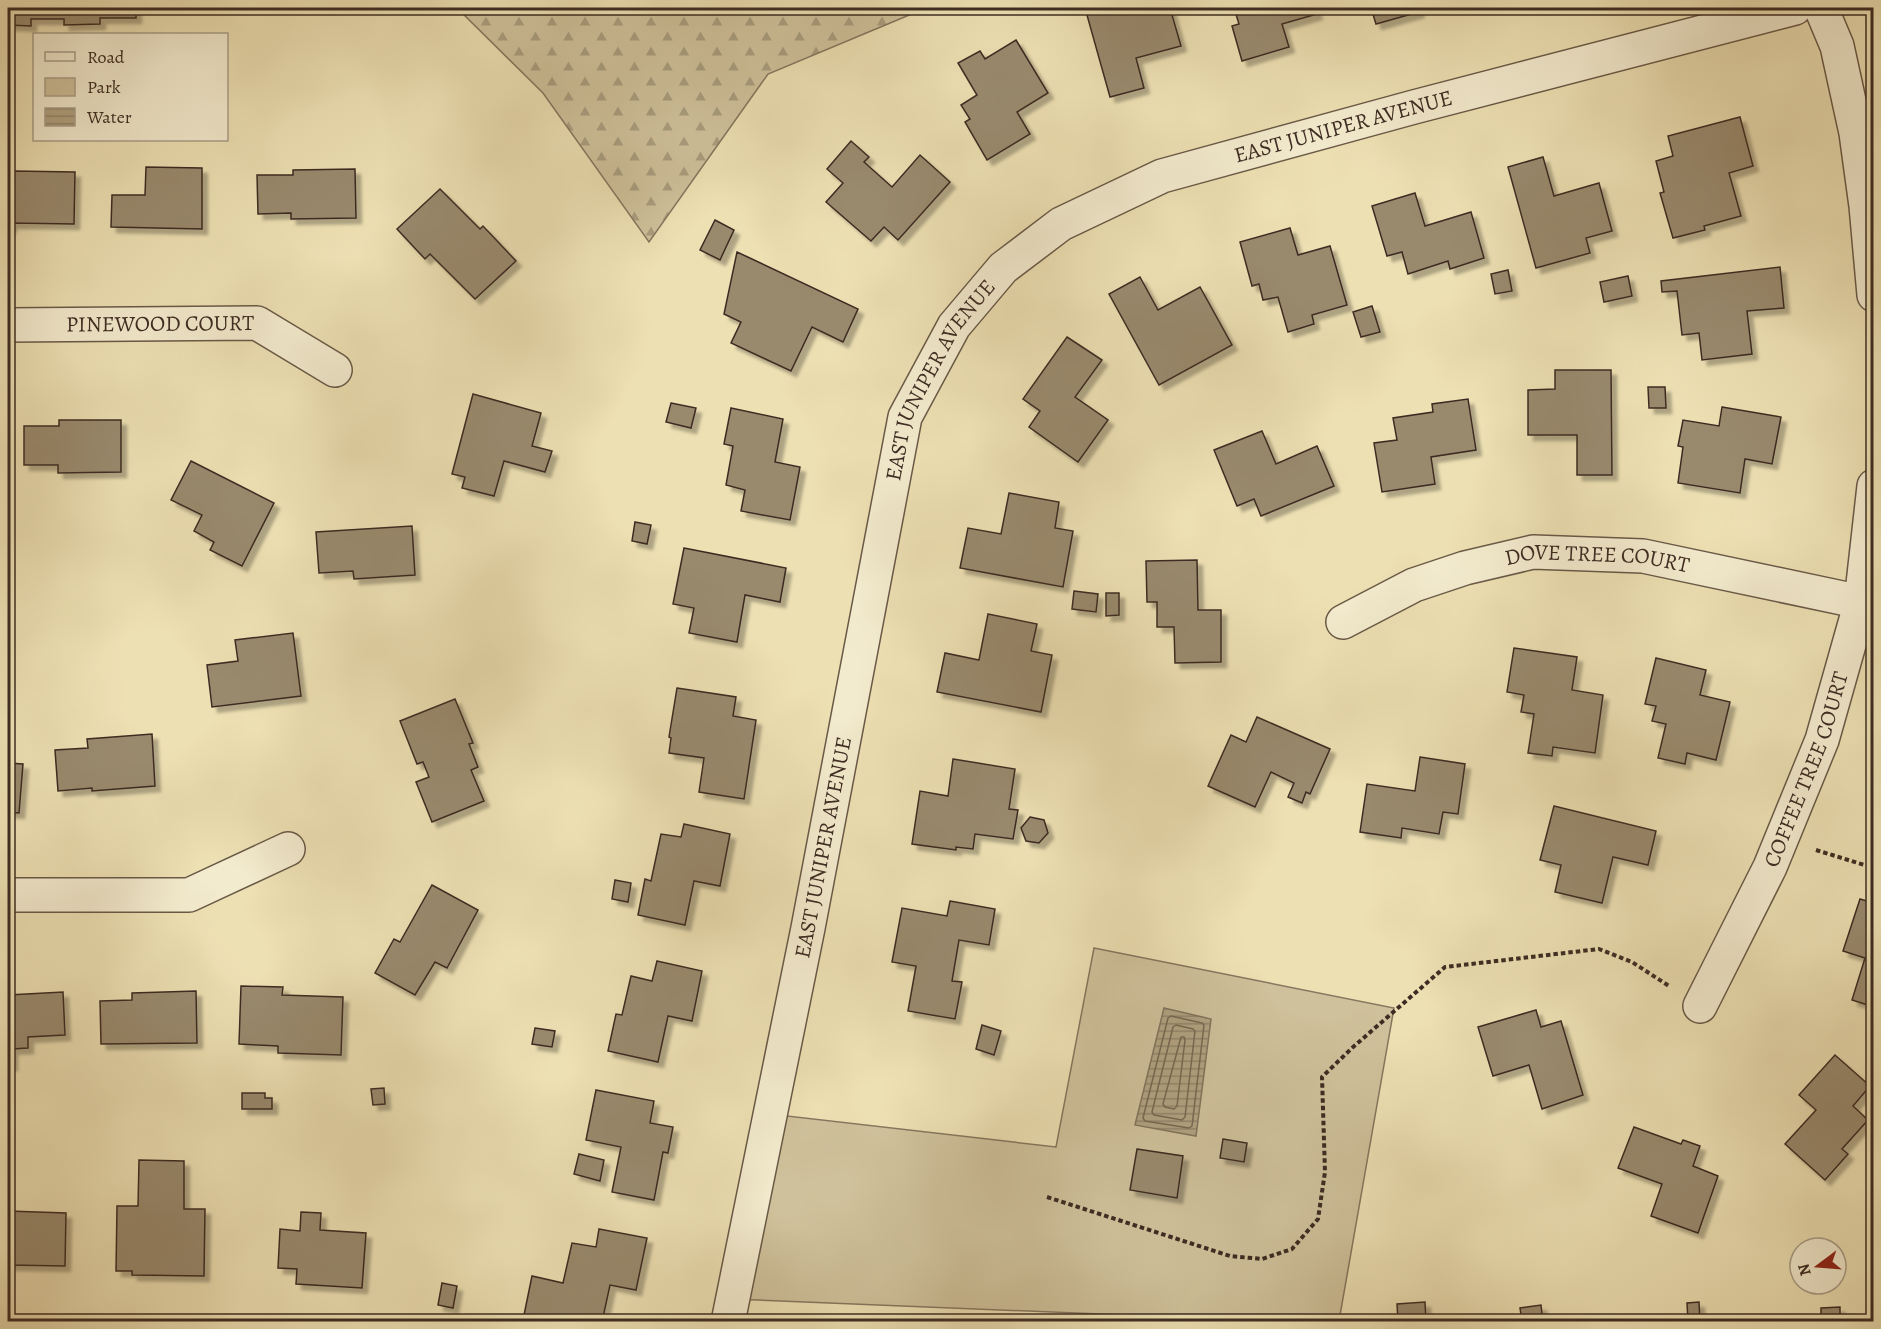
<svg xmlns="http://www.w3.org/2000/svg" width="1881" height="1329" viewBox="0 0 1881 1329" font-family="Alegreya,serif">
<defs>
<pattern id="forest-firs" width="22" height="20" patternUnits="userSpaceOnUse" patternTransform="scale(1.5)"><rect width="22" height="20" fill="#cfc19b"/><path d="M5 1l3.5 6h-7zM16 11l3.5 6h-7z" fill="#a99d7e"/></pattern>
<pattern id="water-rules" width="6" height="5" patternUnits="userSpaceOnUse" patternTransform="scale(1.5)"><rect width="6" height="5" fill="#b1a382"/><path d="M0 2.5h6" fill="none" stroke="#91856a"/></pattern>
<filter id="shadow"><feDropShadow dx="5.5" dy="5.5" stdDeviation="1.5" flood-color="#0004"/></filter>
</defs>
<rect width="100%" height="100%" fill="#ede0b3"/>
<filter id="stains"><feTurbulence type="fractalNoise" baseFrequency=".00333" numOctaves="4"/><feColorMatrix values="0 0 0 0 .2 0 0 0 0 .09 0 0 0 0 .02 0 0 0 .5 -.17"/></filter>
<radialGradient id="worn" r=".72"><stop offset=".6" stop-color="#630" stop-opacity="0"/><stop offset="1" stop-color="#630" stop-opacity=".3"/></radialGradient>
<polygon fill="#cfc19b" stroke="#86765f" stroke-width="1.5" points="1094,948 1394,1008 1339,1321 1269,1321 733,1299 770,1114 1056,1147"/>
<polygon fill="url(#forest-firs)" stroke="#86765f" stroke-width="1.5" points="457,8 926,8 768,74 649,242 543,93"/>
<polygon fill="url(#water-rules)" stroke="#83735c" stroke-width="1.5" points="1164,1008 1211,1019 1196,1136 1135,1125"/>
<g fill="none" stroke-linecap="round" stroke-linejoin="round">
<g stroke="#776852" stroke-width="1.5">
<polygon points="1171,1016 1202,1023 1204,1025 1192,1126 1189,1128 1145,1121 1143,1118 1168,1018"/>
<polygon points="1176,1025 1193,1029 1195,1031 1185,1117 1182,1120 1154,1115 1152,1112 1173,1027"/>
<polygon points="1181,1037 1184,1037 1185,1040 1177,1106 1174,1109 1165,1107 1163,1104"/>
</g>
</g>
<g fill="#998a6e" stroke="#3d2c23" stroke-width="1.5" filter="url(#shadow)">
<polygon points="8,8 136,8 136,18 100,18 100,24 64,25 64,19 31,19 31,26 8,25"/>
<polygon points="1085,8 1170,8 1181,46 1136,58 1144,88 1110,97"/>
<polygon points="1234,8 1315,8 1317,14 1282,24 1289,47 1242,61 1232,26 1239,24"/>
<polygon points="1371,8 1418,8 1419,12 1376,24"/>
<polygon points="1016,40 1048,93 1017,112 1030,134 987,160 965,122 970,119 961,105 977,95 958,63 980,51 985,59"/>
<polygon points="1740,117 1753,166 1729,173 1741,216 1704,226 1705,230 1673,238 1660,193 1664,192 1656,161 1673,156 1668,136"/>
<polygon points="851,141 869,157 864,162 892,187 920,155 950,182 898,240 884,227 871,241 826,202 843,183 827,169"/>
<polygon points="1543,157 1554,196 1599,183 1612,231 1586,238 1590,253 1536,268 1508,167"/>
<polygon points="146,167 202,168 202,229 111,227 112,195 145,195"/>
<polygon points="355,169 356,218 291,219 291,213 258,214 257,175 293,175 293,170"/>
<polygon points="14,171 75,172 74,224 11,223 10,228 8,228 8,189 14,189"/>
<polygon points="440,189 480,229 483,226 516,261 475,299 430,254 425,259 397,229"/>
<polygon points="1415,193 1425,226 1471,212 1484,258 1450,269 1448,261 1408,274 1402,252 1387,256 1372,206"/>
<polygon points="715,220 734,230 720,260 700,250"/>
<polygon points="1290,228 1298,255 1330,246 1347,305 1312,315 1314,324 1288,332 1278,297 1263,300 1259,284 1252,286 1240,242"/>
<polygon points="737,252 858,309 843,342 812,327 791,371 731,343 741,322 724,314"/>
<polygon points="1780,267 1784,308 1747,311 1752,354 1702,360 1699,333 1682,335 1677,291 1662,292 1661,281"/>
<polygon points="1508,270 1512,291 1495,294 1491,274"/>
<polygon points="1628,276 1632,296 1604,302 1600,282"/>
<polygon points="1140,277 1158,310 1200,287 1232,345 1159,385 1109,294"/>
<polygon points="1372,306 1380,332 1361,337 1353,312"/>
<polygon points="1067,337 1102,360 1075,397 1108,420 1078,462 1029,427 1040,411 1023,399"/>
<polygon points="1555,370 1611,370 1612,475 1577,475 1577,435 1528,435 1528,390 1555,389"/>
<polygon points="1648,387 1665,387 1666,408 1649,408"/>
<polygon points="473,394 541,413 532,446 552,451 545,472 504,461 494,496 462,488 465,477 452,474"/>
<polygon points="1468,399 1476,450 1431,457 1435,484 1382,492 1374,443 1397,440 1393,418 1433,412 1432,404"/>
<polygon points="671,403 696,408 691,428 666,422"/>
<polygon points="1722,407 1781,417 1772,464 1745,459 1740,493 1678,483 1683,447 1678,446 1683,420 1719,426"/>
<polygon points="731,408 783,419 775,462 800,467 790,520 741,511 745,490 726,485 733,446 724,444"/>
<polygon points="59,420 121,420 121,472 58,473 58,465 24,465 24,426 59,426"/>
<polygon points="1262,431 1276,464 1317,446 1334,486 1261,516 1254,499 1237,506 1214,450"/>
<polygon points="191,461 274,503 242,566 210,550 214,542 194,531 202,515 171,500"/>
<polygon points="1009,493 1059,502 1055,528 1073,531 1063,587 960,568 968,528 1001,534"/>
<polygon points="635,522 651,525 647,544 632,541"/>
<polygon points="412,526 415,575 354,579 353,571 319,573 316,532"/>
<polygon points="684,548 786,568 780,602 745,595 737,642 689,633 694,608 673,604"/>
<polygon points="1197,560 1198,610 1221,610 1221,662 1175,663 1174,627 1157,627 1157,602 1147,602 1146,561"/>
<polygon points="1074,591 1098,594 1096,612 1072,609"/>
<polygon points="1106,593 1119,593 1119,615 1106,616"/>
<polygon points="988,614 1037,624 1031,651 1052,655 1041,712 937,692 945,653 979,660"/>
<polygon points="293,633 301,696 212,707 207,665 238,661 235,640"/>
<polygon points="1514,648 1577,657 1572,690 1603,695 1595,753 1553,747 1552,756 1528,753 1534,714 1521,712 1524,695 1507,692"/>
<polygon points="1656,658 1706,670 1700,695 1730,702 1716,760 1687,753 1685,764 1658,758 1666,724 1652,721 1656,706 1645,704"/>
<polygon points="677,688 736,697 733,716 756,720 744,799 699,792 704,758 669,753 671,738 669,737"/>
<polygon points="455,699 473,743 469,744 478,767 471,770 484,801 432,822 416,782 429,777 423,762 417,764 400,721"/>
<polygon points="1257,717 1330,749 1310,794 1306,792 1302,803 1288,797 1294,783 1271,772 1255,807 1208,786 1231,735 1246,742"/>
<polygon points="152,734 155,786 92,791 92,788 58,791 55,750 88,748 87,739"/>
<polygon points="1420,757 1465,764 1458,814 1443,812 1439,834 1402,828 1401,838 1360,832 1367,784 1415,791"/>
<polygon points="953,759 1015,769 1009,809 1018,810 1013,839 975,834 973,849 956,847 956,850 912,844 920,791 948,796"/>
<polygon points="8,763 23,764 19,813 8,812"/>
<polygon points="1554,806 1656,831 1648,865 1613,857 1602,903 1555,892 1561,865 1540,860"/>
<polygon points="1030,817 1044,820 1048,833 1039,843 1026,841 1021,828"/>
<polygon points="684,824 730,834 720,886 694,881 685,925 638,915 645,879 651,881 661,834 681,837"/>
<polygon points="615,880 631,883 628,902 612,899"/>
<polygon points="432,885 478,910 447,968 435,962 415,995 375,973 394,939 400,942"/>
<polygon points="1860,899 1874,903 1874,1007 1852,1000 1865,958 1843,951"/>
<polygon points="950,901 995,909 989,945 959,940 952,981 962,982 955,1019 908,1011 916,966 892,962 902,908 947,916"/>
<polygon points="657,961 702,971 692,1021 668,1016 658,1062 608,1051 616,1014 622,1015 631,976 652,981"/>
<polygon points="241,986 283,987 282,995 343,997 341,1055 278,1053 278,1046 239,1044"/>
<polygon points="196,991 197,1043 101,1044 100,1001 132,1000 132,993"/>
<polygon points="63,992 65,1035 28,1037 28,1048 12,1049 12,1065 8,1066 8,995"/>
<polygon points="1536,1010 1541,1027 1561,1021 1583,1095 1542,1109 1529,1065 1493,1076 1478,1027"/>
<polygon points="982,1025 1001,1031 994,1055 976,1049"/>
<polygon points="535,1028 555,1031 552,1047 532,1044"/>
<polygon points="1835,1055 1870,1086 1853,1106 1868,1120 1842,1149 1848,1154 1825,1180 1785,1144 1816,1110 1799,1095"/>
<polygon points="384,1088 385,1104 373,1105 371,1089"/>
<polygon points="596,1090 654,1101 650,1123 673,1127 668,1153 663,1152 654,1200 612,1192 621,1147 586,1140"/>
<polygon points="242,1093 265,1093 265,1098 272,1098 272,1109 242,1109"/>
<polygon points="1634,1127 1681,1144 1683,1140 1700,1146 1693,1166 1718,1176 1698,1233 1651,1216 1662,1184 1618,1168"/>
<polygon points="1223,1139 1247,1143 1244,1162 1220,1158"/>
<polygon points="1137,1149 1183,1156 1177,1198 1130,1190"/>
<polygon points="579,1154 604,1160 600,1181 574,1174"/>
<polygon points="139,1160 184,1161 184,1209 205,1209 204,1276 132,1275 132,1271 116,1271 117,1206 138,1206"/>
<polygon points="8,1211 66,1213 65,1266 8,1265"/>
<polygon points="301,1212 321,1213 320,1230 366,1233 362,1288 296,1284 297,1269 278,1268 280,1229 300,1231"/>
<polygon points="599,1229 647,1238 636,1290 610,1285 602,1322 557,1322 524,1315 532,1276 563,1283 572,1243 596,1247"/>
<polygon points="442,1283 457,1286 453,1308 438,1305"/>
<polygon points="1425,1302 1426,1322 1398,1322 1397,1304"/>
<polygon points="1699,1302 1700,1322 1688,1322 1687,1303"/>
<polygon points="1541,1305 1543,1322 1522,1322 1520,1308"/>
<polygon points="1840,1307 1840,1322 1821,1322 1821,1308"/>
</g>
<g fill="none" stroke-linecap="round" stroke-linejoin="round">
<g stroke="#695947" stroke-width="36">
<g id="minor">
<polyline points="1821,8 1837,46 1856,133 1866,206 1874,295"/>
<path id="s1" d="M 8,325 L 257,323 L 335,370"/>
<path id="s2" d="M 1343,622 L 1414,585 L 1465,568 L 1533,552 L 1643,556 L 1861,602"/>
<polyline points="8,895 189,895 288,849"/>
<path id="s3" d="M 1700,1006 L 1770,867 L 1822,740 L 1861,602 L 1874,486"/>
<path id="s4" d="M 728,1322 L 808,928 L 905,417 L 954,326 L 1003,268 L 1061,224 L 1162,176 L 1414,107 L 1795,8"/>
</g>
</g>
<g stroke="#3d2c23" stroke-width="4" stroke-dasharray="4.5 3" stroke-linecap="butt">
<polyline points="1816,850 1874,868"/>
<polyline points="1047,1197 1230,1256 1262,1259 1292,1249 1318,1219 1325,1172 1322,1077 1352,1048 1445,967 1599,949 1632,962 1669,986"/>
</g>
<use href="#minor" stroke="#f3ebce" stroke-width="33"/>
</g>
<g text-anchor="middle" dominant-baseline="central" stroke-width="6" stroke-linejoin="round" paint-order="stroke">
<g font-size="22" fill="#3d2c23" stroke="#f3ebce">
<text stroke="none"><textPath href="#s4" startOffset="1474">EAST JUNIPER AVENUE</textPath></text>
<text stroke="none"><textPath href="#s1" startOffset="152">PINEWOOD COURT</textPath></text>
<text stroke="none"><textPath href="#s4" startOffset="970">EAST JUNIPER AVENUE</textPath></text>
<text stroke="none"><textPath href="#s2" startOffset="268">DOVE TREE COURT</textPath></text>
<text stroke="none"><textPath href="#s3" startOffset="260">COFFEE TREE COURT</textPath></text>
<text stroke="none"><textPath href="#s4" startOffset="484">EAST JUNIPER AVENUE</textPath></text>
</g>
</g>
<rect width="1881" height="1329" fill="none" stroke="#ede0b3" stroke-width="30"/>
<rect x="9" y="9" width="1863" height="1311" fill="none" stroke="#3d2c23" stroke-width="3"/>
<rect x="15" y="15" width="1851" height="1299" fill="none" stroke="#3d2c23" stroke-width="1.5"/>
<rect x="33" y="33" width="195" height="108" fill="#f3ebce" stroke="#aa9f8a" stroke-width="1.5"/>
<rect x="45" y="52" width="30" height="9" fill="#f3ebce" stroke="#aa9f8a" stroke-width="1.5"/>
<text x="87" y="63" font-size="18" fill="#3d2c23">Road</text>
<rect x="45" y="78" width="30" height="18" fill="#cfc19b" stroke="#aa9f8a" stroke-width="1.5"/>
<text x="87" y="93" font-size="18" fill="#3d2c23">Park</text>
<rect x="45" y="108" width="30" height="18" fill="url(#water-rules)" stroke="#aa9f8a" stroke-width="1.5"/>
<text x="87" y="123" font-size="18" fill="#3d2c23">Water</text>
<g transform="translate(1818 1266) rotate(254)"><circle r="28" fill="#f3ebce" stroke="#aa9f8a" stroke-width="1.5"/>
<path d="M0-4.5L10 22L0 15L-10 22Z" fill="#8f2418"/>
<text y="-9" font-size="16" font-weight="bold" text-anchor="middle" fill="#3d2c23">N</text>
</g>
<rect width="100%" height="100%" filter="url(#stains)"/>
<rect width="100%" height="100%" fill="url(#worn)"/>
</svg>
